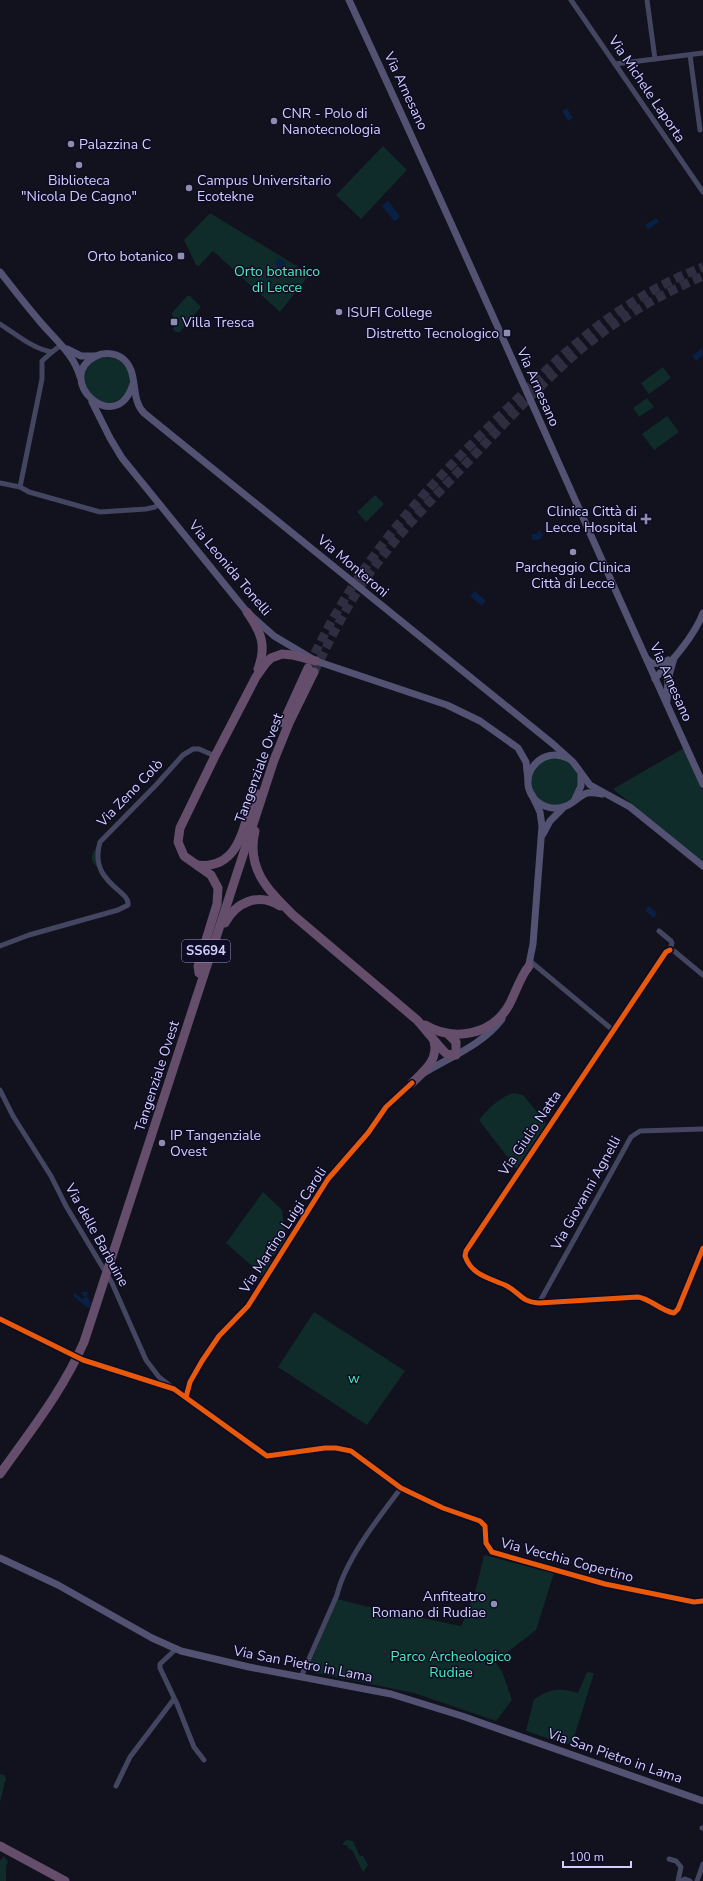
<svg xmlns="http://www.w3.org/2000/svg" width="703" height="1881" viewBox="0 0 703 1881" font-family="'Nunito Sans',sans-serif">
<rect width="100%" height="100%" fill="#12111e"/>
<g fill="#0f2b2a">
<polygon points="383,146 407,170 361,219 336,195"/>
<polygon points="210,213 310,274 280,312 213,251 199,266 196,265 184,240"/>
<polygon points="187,296 190,296 201,307 180,332 176,332 173,330 174,324 172,313"/>
<circle cx="107" cy="380" r="23"/>
<polygon points="663,367 671,378 649,394 641,383"/>
<polygon points="647,398 654,407 639,417 633,408"/>
<polygon points="667,416 679,432 654,450 642,434"/>
<polygon points="375,495 384,504 366,522 357,512"/>
<polygon points="684,748 703,790 703,862 613,789"/>
<circle cx="555" cy="782" r="24"/>
<path d="M 96,848 L 98,868 C 90,862 90,855 96,848 Z"/>
<path d="M 514,1093 L 523,1095 L 548,1125 L 518,1171 L 479,1120 C 486,1110 501,1096 514,1093 Z"/>
<polygon points="263,1192 282,1210 286,1240 270,1260 273,1263 264,1277 226,1243"/>
<polygon points="314,1312 405,1371 367,1425 278,1367"/>
<path d="M 484,1555 L 554,1573 L 536,1630 L 495,1662 L 502,1671 L 512,1700 L 496,1721 L 414,1693 L 316,1673 L 308,1669 L 337,1599 L 377,1609 L 377,1611 L 392,1613 L 393,1612 L 461,1626 C 473,1603 479,1579 484,1555 Z"/>
<path d="M 587,1672 L 594,1673 L 573,1741 L 568,1744 L 564,1744 L 526,1731 L 534,1699 C 552,1688 558,1688 578,1693 Z"/>
<polygon points="0,1774 4,1775 6,1778 0,1802"/>
<polygon points="346,1840 353,1841 360,1856 363,1856 368,1865 363,1872 352,1850 349,1849 347,1845 342,1845"/>
<polygon points="4,1856 8,1862 6,1866 6,1881 0,1881 0,1861"/>
</g>
<g fill="#072044">
<polygon points="567,108 573,118 568,121 562,111"/>
<polygon points="388,201 400,216 397,220 394,221 382,206"/>
<polygon points="656,218 659,222 648,229 645,225"/>
<circle cx="280" cy="263" r="4.5"/>
<polygon points="702,348 703,355 696,361 692,356"/>
<polygon points="539,530 543,534 541,539 532,540 532,534 537,534"/>
<polygon points="475,591 486,601 482,606 470,596"/>
<polygon points="648,907 650,907 657,913 654,918 645,911"/>
<polygon points="81,1292 88,1292 87,1297 91,1302 89,1309 73,1296 75,1293 82,1299 85,1298"/>
</g>
<g fill="none" stroke-linecap="round" stroke-linejoin="round">
<g stroke="#2f2d40" stroke-width="9" stroke-dasharray="9 4.5" stroke-linecap="butt">
<path d="M 309,666 C 357,560 427,487 509,407 C 529,388 548,367 570,349 C 608,315 655,285 703,267"/>
<path d="M 314,672 C 330,640 346,607 367,577 C 401,529 444,487 485,444 C 513,414 542,384 572,357 C 610,323 657,296 703,276"/>
</g>
<g stroke="#444560" stroke-width="5">
<polyline points="571,0 703,192"/>
<polyline points="647,0 655,59"/>
<polyline points="690,55 700,130"/>
<polyline points="615,64 703,53"/>
<path d="M 0,324 C 16,334 33,349 52,352 L 61,345"/>
<polyline points="0,483 20,487 29,492 100,512 146,509 155,507 159,504"/>
<polyline points="20,487 42,379 42,361 52,352"/>
<polyline points="659,931 671,941 672,943 670,950 674,951 703,975"/>
<path d="M 0,946 L 29,935 L 118,910 L 128,905 C 131,890 88,883 100,842 L 156,785 L 183,755 L 193,749 L 199,749 L 215,756"/>
<path d="M 670,950 L 666,952 L 466,1251 L 465,1256 C 472,1276 490,1278 507,1286 C 520,1293 521,1302 539,1303 L 638,1297 C 651,1299 661,1311 674,1313 L 678,1309 L 703,1248"/>
<polyline points="530,961 614,1031"/>
<polyline points="0,1090 13,1116 51,1176 66,1206 112,1283 146,1360 159,1377 174,1389"/>
<polyline points="539,1303 631,1137 640,1131 703,1129"/>
<polyline points="186,1397 190,1382 202,1361 219,1336 248,1306 328,1179 368,1133 386,1107 412,1083"/>
<polyline points="176,1649 160,1664 160,1668 177,1704 194,1747 204,1760"/>
<path d="M 301,1677 L 337,1595 C 345,1560 379,1517 401,1488"/>
<polyline points="116,1786 130,1757 174,1699"/>
<polyline points="702,1828 703,1828"/>
<polyline points="669,1859 676,1861 681,1867 678,1881"/>
<polyline points="681,1881 685,1879 690,1881"/>
<polyline points="697,1881 703,1864"/>
</g>
<g stroke="#535272" stroke-width="7">
<path d="M 349,0 C 470,260 584,523 703,784"/>
<path d="M 0,272 C 12,287 24,303 37,318 C 52,337 74,353 80,377"/>
<polyline points="67,349 81,356 95,356"/>
<path d="M 133,384 C 116,439 52,378 96,356 C 104,352 115,353 122,358 C 140,371 129,398 144,413 L 553,744 L 573,762 L 590,785 L 630,807 L 703,866"/>
<polyline points="92,402 110,438 122,458 247,612 274,636 316,661 447,705 480,721 518,748 526,762 528,780"/>
<polyline points="647,659 651,663 661,664 668,660"/>
<path d="M 655,679 C 661,671 668,665 674,658 C 685,645 697,629 703,613"/>
<polyline points="667,701 668,679 674,658"/>
<path d="M 567,758 C 544,746 519,772 531,794 C 538,807 554,811 566,806 C 574,803 579,796 587,793 C 592,792 597,793 602,794"/>
<polyline points="575,799 581,786 581,775"/>
<polyline points="543,834 550,821 563,808"/>
<polyline points="528,969 533,944 542,826 540,812 532,795"/>
<path d="M 424,1073 C 452,1056 482,1045 502,1019"/>
<polyline points="0,1558 58,1585 152,1638 181,1651 249,1667 391,1694 462,1716 703,1801"/>
</g>
<g stroke="#644e6b" stroke-width="9">
<path d="M 247,612 C 261,632 267,645 258,669"/>
<polyline points="283,723 308,668"/>
<path d="M 255,831 C 246,869 268,890 293,915 L 417,1020 C 423,1026 442,1051 447,1054 C 450,1055 453,1055 456,1055 L 456,1042 L 449,1035"/>
<path d="M 197,865 C 239,870 243,828 253,797 L 257,794"/>
<path d="M 225,923 C 236,902 259,892 280,906"/>
<polyline points="199,973 198,966 217,904 218,888 211,875 184,856 178,842 180,828 215,756 256,677 266,663 271,658 282,654 292,655 316,661"/>
<path d="M 425,1025 C 454,1042 492,1035 509,1005 C 516,992 520,977 529,966"/>
<path d="M 412,1083 C 424,1071 439,1060 434,1041"/>
<path d="M 0,1474 C 31,1430 62,1392 84,1342 L 274,760 L 289,723 L 314,672"/>
<polyline points="0,1846 65,1881"/>
</g>
<g stroke="#0e0b24" stroke-width="8">
<g id="cycleway">
<path d="M 670,950 L 666,952 L 466,1251 L 465,1256 C 472,1276 490,1278 507,1286 C 520,1293 521,1302 539,1303 L 638,1297 C 651,1299 661,1311 674,1313 L 678,1309 L 703,1248"/>
<polyline points="0,1319 83,1360 174,1389 267,1456 325,1448 336,1448 351,1451 401,1488 443,1508 480,1521 485,1526 486,1543 492,1552 605,1584 694,1602 703,1601"/>
<polyline points="186,1397 190,1382 202,1361 219,1336 248,1306 328,1179 368,1133 386,1107 412,1083"/>
</g>
</g>
<use href="#cycleway" stroke="#e8590c" stroke-width="5"/>
</g>
<g fill="#8e8cb0" stroke="#0e0b24" stroke-width="1.5">
<circle cx="274" cy="121" r="4"/>
<circle cx="71" cy="144" r="4"/>
<circle cx="79" cy="165" r="4"/>
<circle cx="189" cy="188" r="4"/>
<rect x="177" y="252" width="8" height="8" rx="2"/>
<circle cx="339" cy="312" r="4"/>
<rect x="170" y="318" width="8" height="8" rx="2"/>
<rect x="503" y="329" width="8" height="8" rx="2"/>
<path d="M644 513h4v4h4v4h-4v4h-4v-4h-4v-4h4z"/>
<circle cx="573" cy="552" r="4"/>
<circle cx="162" cy="1143" r="4"/>
<circle cx="494" cy="1604" r="4"/>
</g>
<g text-anchor="middle" dominant-baseline="central" stroke-width="3" stroke-linejoin="round" paint-order="stroke">
<rect fill="#0e0b24" stroke="#9694bd" stroke-width="1" x="182" y="940" width="48" height="22" rx="3"/>
<g font-size="13" font-weight="bold" fill="#d1ceff">
<text x="206" y="951">SS694</text>
</g>
<g font-size="14" fill="#d1ceff" stroke="#0e0b24">
<text transform="translate(647 89) rotate(56)">Via Michele Laporta</text>
<text transform="translate(406 91) rotate(65)">Via Arnesano</text>
<text transform="translate(538 387) rotate(66)">Via Arnesano</text>
<text transform="translate(353 566) rotate(40)">Via Monteroni</text>
<text transform="translate(230 568) rotate(50)">Via Leonida Tonelli</text>
<text transform="translate(671 682) rotate(66)">Via Arnesano</text>
<text transform="translate(259 768) rotate(-70)">Tangenziale Ovest</text>
<text transform="translate(130 793) rotate(-46)">Via Zeno Colò</text>
<text transform="translate(157 1076) rotate(-72)">Tangenziale Ovest</text>
<text transform="translate(530 1133) rotate(-56)">Via Giulio Natta</text>
<text transform="translate(586 1193) rotate(-61)">Via Giovanni Agnelli</text>
<text transform="translate(283 1230) rotate(-57)">Via Martino Luigi Caroli</text>
<text transform="translate(97 1235) rotate(61)">Via delle Barbuine</text>
<text transform="translate(567 1560) rotate(15)">Via Vecchia Copertino</text>
<text transform="translate(303 1664) rotate(11)">Via San Pietro in Lama</text>
<text transform="translate(615 1756) rotate(19)">Via San Pietro in Lama</text>
</g>
<g font-size="14" fill="#d1ceff" stroke="#0e0b24" text-anchor="start">
<text x="282" y="113">CNR - Polo di<tspan x="282" dy="16">Nanotecnologia</tspan></text>
<text x="79" y="144">Palazzina C</text>
<text x="79" y="180" text-anchor="middle">Biblioteca<tspan x="79" dy="16">"Nicola De Cagno"</tspan></text>
<text x="197" y="180">Campus Universitario<tspan x="197" dy="16">Ecotekne</tspan></text>
<text x="173" y="256" text-anchor="end">Orto botanico</text>
<text x="347" y="312">ISUFI College</text>
<text x="182" y="322">Villa Tresca</text>
<text x="499" y="333" text-anchor="end">Distretto Tecnologico</text>
<text x="637" y="511" text-anchor="end">Clinica Città di<tspan x="637" dy="16">Lecce Hospital</tspan></text>
<text x="573" y="567" text-anchor="middle">Parcheggio Clinica<tspan x="573" dy="16">Città di Lecce</tspan></text>
<text x="170" y="1135">IP Tangenziale<tspan x="170" dy="16">Ovest</tspan></text>
<text x="486" y="1596" text-anchor="end">Anfiteatro<tspan x="486" dy="16">Romano di Rudiae</tspan></text>
</g>
<g font-size="14" fill="#4decbb" stroke="#0e0b24">
<text x="277" y="271">Orto botanico<tspan x="277" dy="16">di Lecce</tspan></text>
<text x="354" y="1378">w</text>
<text x="451" y="1656">Parco Archeologico<tspan x="451" dy="16">Rudiae</tspan></text>
</g>
</g>
<path d="M563 1861v6h68v-6" fill="none" stroke="#d1ceff" stroke-width="2"/>
<text x="569" y="1861" font-size="12" fill="#d1ceff" stroke="#0e0b24" stroke-width="3" paint-order="stroke">100 m</text>
</svg>
